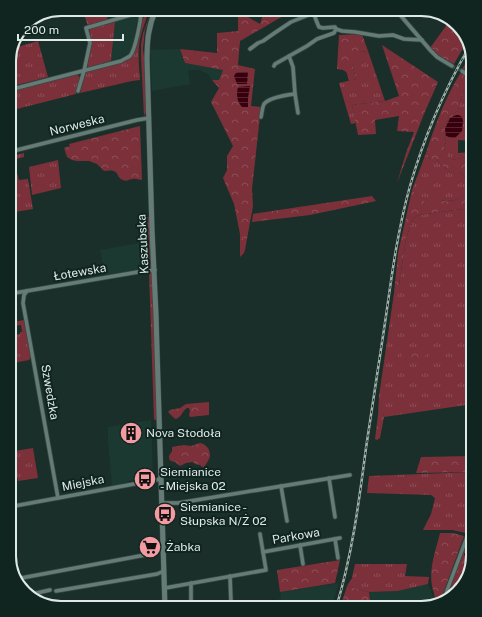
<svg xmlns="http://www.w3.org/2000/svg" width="482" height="617" viewBox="0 0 482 617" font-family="'Public Sans',sans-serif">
<defs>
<pattern id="grass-tufts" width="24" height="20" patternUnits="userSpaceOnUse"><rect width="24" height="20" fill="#7c303a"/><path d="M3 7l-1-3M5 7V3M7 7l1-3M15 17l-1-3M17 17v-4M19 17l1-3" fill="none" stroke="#8e4e56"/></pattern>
<pattern id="forest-crowns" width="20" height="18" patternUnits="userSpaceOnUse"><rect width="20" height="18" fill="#7c303a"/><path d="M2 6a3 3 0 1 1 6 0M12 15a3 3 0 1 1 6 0" fill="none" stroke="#8e4e56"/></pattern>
<pattern id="water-rules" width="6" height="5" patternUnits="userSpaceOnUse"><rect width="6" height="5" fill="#38000d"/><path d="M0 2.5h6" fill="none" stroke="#542530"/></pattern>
</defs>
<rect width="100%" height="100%" fill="#1a2f29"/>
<g fill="#1b3931">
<polygon points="137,15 140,17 137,22 135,33 133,50 130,54 111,61 115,22"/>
<polygon points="180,49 185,63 223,70 219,80 212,80 208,74 200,70 188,70 190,84 152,91 150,50"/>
<polygon points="145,242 146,269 105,275 100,250"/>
<polygon points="151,420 153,475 138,478 121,484 112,486 108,442 108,427"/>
<polygon points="339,583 331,608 255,608 254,604 281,599 280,592"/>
<polygon points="428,584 436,604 421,608 371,608 369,592 398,591"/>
</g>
<g fill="url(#grass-tufts)">
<path d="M 148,13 C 146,20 143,27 141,35 C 137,49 139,65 140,80 L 132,81 L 80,93 L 86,72 L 121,62 L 131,57 L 136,48 L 140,23 L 146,14 Z"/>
<polygon points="150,14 145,30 144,40 143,49 145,64 146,112 144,116 141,57 141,44 143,33"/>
<polygon points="115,22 111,61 87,68 92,42 89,29"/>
<polygon points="38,41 48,77 9,87 9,57 14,48"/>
<polygon points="368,51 385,101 352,105 356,123 351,124 339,83 356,79 352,64 359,52"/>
<polygon points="76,75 78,75 80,78 76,94 9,111 9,92"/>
<path d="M 464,91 L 468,91 L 471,95 L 470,104 L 473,109 L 473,126 L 471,141 L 458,140 L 458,153 L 471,152 L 472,156 L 452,160 L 448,160 L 446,158 L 447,154 L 444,147 L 446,142 L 445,129 L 449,116 L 458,111 C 459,104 461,97 464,91 Z"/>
<polygon points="24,153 24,157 13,160 19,180 28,179 33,209 9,213 9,157"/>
<path d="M 426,153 L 431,159 L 435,159 L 438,161 L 441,165 L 450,172 L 459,172 L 463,174 L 467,181 L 467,193 C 462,198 455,201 447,201 C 442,201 446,200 441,201 C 437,202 430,206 426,203 C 421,201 417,194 412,190 Z"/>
<polygon points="58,160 61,188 32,195 29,167"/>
<polygon points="470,208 473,210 473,229 466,231 468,240 473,240 473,404 384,417 383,414 378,415 379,396 394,293 395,292 399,285 406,239 412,220 415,217 419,215"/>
<polygon points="147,217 149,217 152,267 149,269"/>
<polygon points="149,272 151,273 153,276 157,420 155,420 154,419"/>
<polygon points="24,320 31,357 29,360 13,363 10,348 9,348 9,342 12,341 9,342 9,336 20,334 20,332 22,332 21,325 13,326 13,322"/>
<polygon points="33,448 38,478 18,481 17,477 9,478 9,452"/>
<polygon points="473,472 473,514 466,533 452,530 423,530 431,514 435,498 431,495 367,493 369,476"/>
<polygon points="473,525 473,556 466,582 450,599 446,600"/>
<polygon points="355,564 407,564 405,576 429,577 428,584 398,591 369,592 347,586 352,578"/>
</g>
<g fill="url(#forest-crowns)">
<polygon points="82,9 105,9 108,20 88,26"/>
<polygon points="265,9 290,9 290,12 240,41 238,65 255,69 251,106 261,107 252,189 253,206 245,250 244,253 240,257 240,234 234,204 223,178 227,170 227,156 233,146 211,102 219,88 212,80 219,80 223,70 185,63 180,49 217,53 217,33 238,31 238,11 260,24"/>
<polygon points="451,19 464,32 467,41 454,64 437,55 430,48"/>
<path d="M 362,34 L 368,51 L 359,52 L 361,63 L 352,64 L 356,79 L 349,81 C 347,72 347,70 337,69 L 339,35 Z"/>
<polygon points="382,45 438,82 424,114 397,183 406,153 414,132 397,131 399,116 375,120 376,134 358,135 352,105 385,101 399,96"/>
<polygon points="471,53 473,61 473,79 461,71"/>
<path d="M 461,72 L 468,77 L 473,84 L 473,109 L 470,104 L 471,95 L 468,91 L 464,91 C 461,97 459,104 458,111 L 449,116 L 445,129 L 446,142 L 444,147 L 448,154 L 447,158 L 448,160 L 452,160 L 472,156 L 473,170 L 473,210 L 470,208 L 419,215 L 415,217 L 412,220 L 406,239 L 399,285 L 397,290 L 394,293 L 398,253 L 412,190 L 426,203 L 430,204 C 440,198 439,202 449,201 C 456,201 462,197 467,193 L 467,181 L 463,174 L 459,172 L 450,172 L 441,165 L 438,161 L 435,159 L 431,159 L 426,153 C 435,125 445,98 461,72 Z"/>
<path d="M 140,126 L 142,180 C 139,180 136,178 133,179 C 129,179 127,182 123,180 C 115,177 121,168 104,171 L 97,164 L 89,161 L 77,161 L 72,160 L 67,157 L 64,148 L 70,146 L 69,144 Z"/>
<polygon points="14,184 17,189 16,198 9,201 9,185"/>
<polygon points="372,196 376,201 367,203 310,215 252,222 253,214"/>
<path d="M 415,347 C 420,348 423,348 426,351 L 426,355 C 424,357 421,360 418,361 C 410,365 402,361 401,354 C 405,349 409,348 415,347 Z"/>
<path d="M 209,402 L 209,415 L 190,417 L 189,415 L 190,411 L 189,408 L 187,408 C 182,411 182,417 176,419 L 174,418 L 168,412 L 170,410 L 180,408 L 186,404 Z"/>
<polygon points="380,414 383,414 384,417 380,438 377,440 375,439 378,415"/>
<path d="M 200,443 C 206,444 210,449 210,455 C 210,459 206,464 204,467 L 202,467 L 200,465 L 195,464 L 193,462 L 186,463 L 180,466 L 175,462 L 171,461 L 169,459 L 169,456 L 172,451 L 172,447 L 184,445 L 191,446 Z"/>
<polygon points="473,456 473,472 416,473 421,457"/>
<path d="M 440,533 L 453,533 L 464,536 L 440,602 C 435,601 435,598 434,593 C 427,573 435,553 440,533 Z"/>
<polygon points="462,555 468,556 453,596 450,599 446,600"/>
<polygon points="340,560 335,583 280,592 277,570"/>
<polygon points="347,586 369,592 371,608 340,608"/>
</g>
<g fill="url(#water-rules)">
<polygon points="238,72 248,72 247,84 237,84 234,76 236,73"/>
<path d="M 250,86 L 248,98 L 248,107 L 242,107 C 237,101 236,95 238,87 Z"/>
<polygon points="456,115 459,115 462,117 463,121 462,131 455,138 452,138 446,136 445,129 450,118"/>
<polygon points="473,530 473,557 464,555"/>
</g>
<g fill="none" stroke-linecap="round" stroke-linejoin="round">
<polyline stroke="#374b45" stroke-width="3.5" stroke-dasharray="3.5 2" stroke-linecap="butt" points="452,66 462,71"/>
<g stroke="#384a45" stroke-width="5">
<g id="street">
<polyline points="395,9 431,51 437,57 452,66"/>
<polyline points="336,29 342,31 355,32 379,36 393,35 404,39 422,40"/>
<polyline points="250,49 258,43 263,41 276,32 291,22 311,14 313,11 316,20 319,27 323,28 335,27 336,29 334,33 317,39 307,46 275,64 274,66"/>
<polyline points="289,56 293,67 295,94 298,113"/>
<polyline points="462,71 473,79"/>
<path d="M 9,90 L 121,61 C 124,59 127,58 130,56 C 135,51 141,20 141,12"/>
<polyline points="78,91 84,71 90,43 86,28 144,11 147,11 155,13"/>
<path d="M 261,117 C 262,113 262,108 264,104 C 270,97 287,95 295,94"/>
<polyline points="9,152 137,120 149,118"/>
<polyline points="27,291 24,295 23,303 58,498"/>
<polyline points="9,294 138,272 155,270"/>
<polyline points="329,478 335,517"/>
<polyline points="281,486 287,521"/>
<polyline points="162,503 178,503 350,475"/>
<polyline points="9,507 161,479"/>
<polyline points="260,534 263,552"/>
<polyline points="335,539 338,558"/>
<polyline points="300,545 303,564"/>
<polyline points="230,576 231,603"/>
<polyline points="16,579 145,555"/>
<polyline points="191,583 191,608"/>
<polyline points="165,588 266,570 263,552 340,538"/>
<polyline points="56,591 157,574 164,571"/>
<polyline points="28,595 50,590"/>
<polyline points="443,601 473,521"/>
</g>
</g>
<g stroke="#384a45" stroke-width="6">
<path id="secondary" d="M 156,9 C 148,27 147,41 147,60 L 152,230 L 156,315 L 157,350 L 165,608"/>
</g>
<use href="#street" stroke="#647c75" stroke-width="3.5"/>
<use href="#secondary" stroke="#647c75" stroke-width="5"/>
<g stroke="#a2b1ac" stroke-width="2.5">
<path id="rail" d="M 336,608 C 352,556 359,502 366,448 C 373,404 379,360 386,316 C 392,273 398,229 410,186 C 424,137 444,91 469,47"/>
</g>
<use href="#rail" stroke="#102520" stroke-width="1" stroke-dasharray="3" stroke-linecap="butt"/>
</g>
<defs>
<g id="building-disc" transform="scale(1.15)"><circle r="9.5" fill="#f49aa1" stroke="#102520"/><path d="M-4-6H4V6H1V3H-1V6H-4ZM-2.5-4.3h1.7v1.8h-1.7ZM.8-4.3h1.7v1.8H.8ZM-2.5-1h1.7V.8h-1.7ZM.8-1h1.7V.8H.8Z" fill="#111"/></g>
<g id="bus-disc" transform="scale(1.15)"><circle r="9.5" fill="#f49aa1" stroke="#102520"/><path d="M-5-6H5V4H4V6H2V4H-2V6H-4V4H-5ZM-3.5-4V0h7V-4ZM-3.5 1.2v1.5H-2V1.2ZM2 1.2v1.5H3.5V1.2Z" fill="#111"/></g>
<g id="supermarket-disc" transform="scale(1.15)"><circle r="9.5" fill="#f49aa1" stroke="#102520"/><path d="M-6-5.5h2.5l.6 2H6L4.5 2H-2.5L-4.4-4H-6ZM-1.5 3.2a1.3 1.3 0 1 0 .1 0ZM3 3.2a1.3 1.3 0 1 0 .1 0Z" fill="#111"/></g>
</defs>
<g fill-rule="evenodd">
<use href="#building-disc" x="131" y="433"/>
<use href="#bus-disc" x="145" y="479"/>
<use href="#bus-disc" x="165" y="514"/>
<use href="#supermarket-disc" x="150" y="547"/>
</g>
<g text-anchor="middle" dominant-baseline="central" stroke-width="4" stroke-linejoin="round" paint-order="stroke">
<g font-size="12" fill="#deeae6" stroke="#102520">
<text transform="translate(77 125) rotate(-14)">Norweska</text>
<text transform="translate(143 244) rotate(-93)">Kaszubska</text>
<text transform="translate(80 272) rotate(-10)">Łotewska</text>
<text transform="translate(50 392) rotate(80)">Szwedzka</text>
<text transform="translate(83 483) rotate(-11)">Miejska</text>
<text transform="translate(296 536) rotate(-10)">Parkowa</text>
</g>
<g font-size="12" fill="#deeae6" stroke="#102520" text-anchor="start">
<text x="146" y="433">Nova Stodoła</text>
<text x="160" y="472">Siemianice<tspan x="160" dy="14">- Miejska 02</tspan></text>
<text x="180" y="507">Siemianice -<tspan x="180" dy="14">Słupska N/Ż 02</tspan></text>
<text x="166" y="547">Żabka</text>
</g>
</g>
<path d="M0 0H482V617H0ZM61 16H421A45 45 0 0 1 466 61V556A45 45 0 0 1 421 601H61A45 45 0 0 1 16 556V61A45 45 0 0 1 61 16Z" fill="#102520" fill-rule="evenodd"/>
<path fill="none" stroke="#deeae6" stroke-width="2" d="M61 16H421A45 45 0 0 1 466 61V556A45 45 0 0 1 421 601H61A45 45 0 0 1 16 556V61A45 45 0 0 1 61 16Z"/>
<path d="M18 34v6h105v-6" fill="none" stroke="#deeae6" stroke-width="2"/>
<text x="24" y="34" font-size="12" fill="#deeae6" stroke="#102520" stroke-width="3" paint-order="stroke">200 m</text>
</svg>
